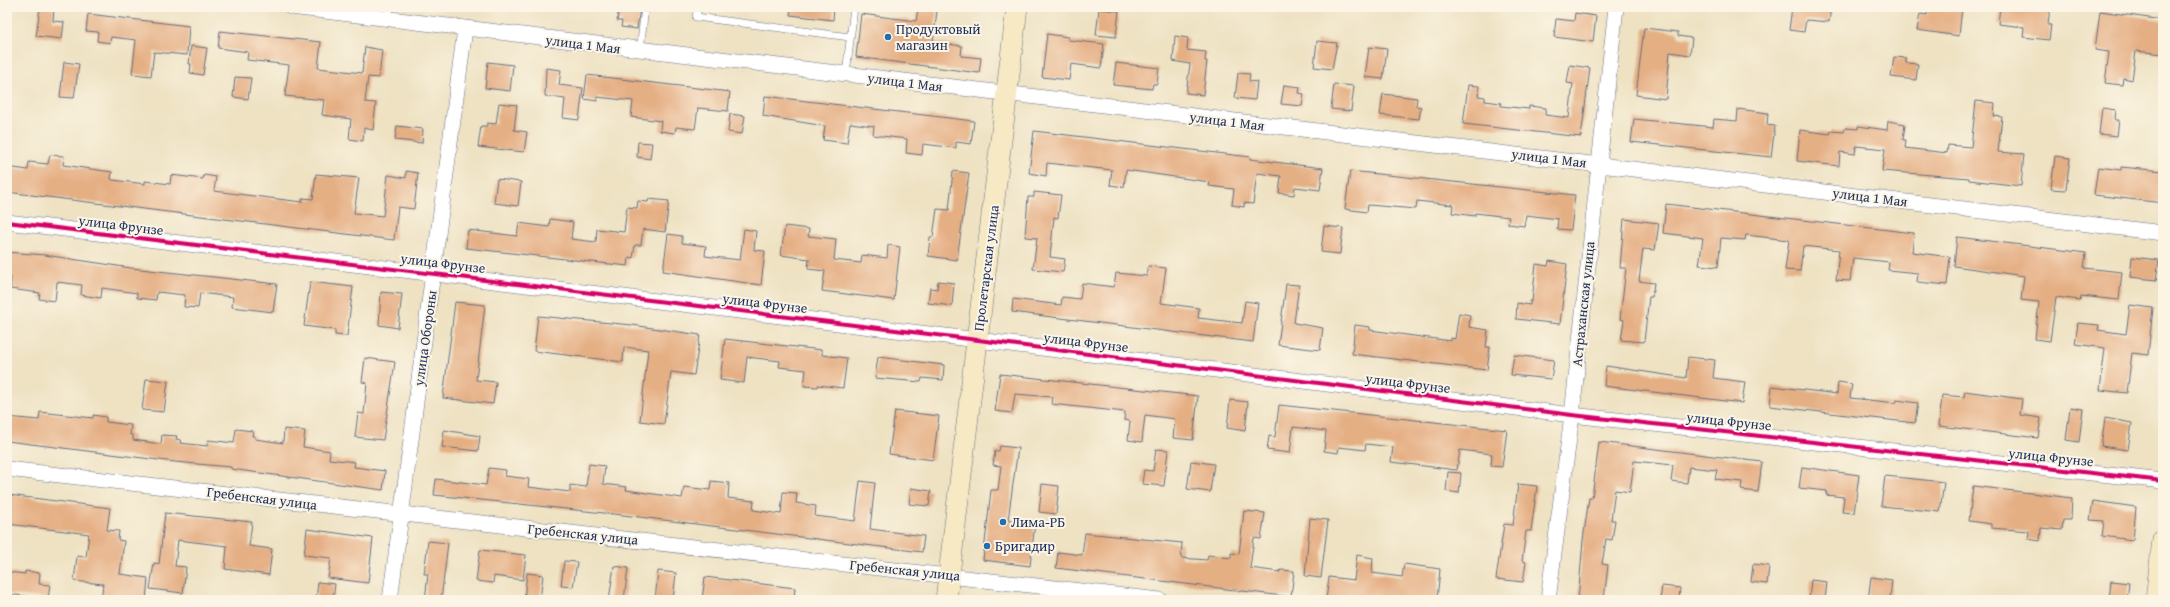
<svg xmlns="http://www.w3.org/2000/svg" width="2170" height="607" viewBox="0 0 2170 607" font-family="'Gentium Book Plus',serif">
<rect width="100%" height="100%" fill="#fcf5e5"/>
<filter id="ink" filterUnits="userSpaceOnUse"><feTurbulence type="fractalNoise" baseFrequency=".025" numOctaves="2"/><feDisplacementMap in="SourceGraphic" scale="8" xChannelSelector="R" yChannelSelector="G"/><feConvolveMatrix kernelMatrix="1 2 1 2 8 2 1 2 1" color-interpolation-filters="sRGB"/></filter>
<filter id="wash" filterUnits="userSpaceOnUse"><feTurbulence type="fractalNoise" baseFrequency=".012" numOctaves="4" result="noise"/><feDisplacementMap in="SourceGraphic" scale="16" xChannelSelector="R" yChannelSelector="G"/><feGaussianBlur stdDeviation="0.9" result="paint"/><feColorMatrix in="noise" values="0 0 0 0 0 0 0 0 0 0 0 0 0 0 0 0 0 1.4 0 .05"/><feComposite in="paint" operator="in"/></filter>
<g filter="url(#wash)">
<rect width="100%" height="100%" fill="#eee2c3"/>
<g id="blocks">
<g fill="#e5af84">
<polygon points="40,7 54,9 53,21 64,22 62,39 36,36"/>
<polygon points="619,7 640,7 637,29 621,27 622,21 617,21"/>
<polygon points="791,7 834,7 833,20 790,15"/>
<polygon points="1792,7 1831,7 1829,22 1806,20 1804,32 1789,30"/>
<polygon points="1928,7 1962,7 1959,36 1917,30 1920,14 1927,15"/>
<polygon points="2000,7 2050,7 2048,25 2051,25 2049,40 2023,37 2024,27 1998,24"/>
<polygon points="918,9 937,11 933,42 962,46 961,56 981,58 979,73 856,57 861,14 916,21"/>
<polygon points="1099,9 1119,11 1116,37 1096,35"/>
<polygon points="2100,11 2163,20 2163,54 2136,51 2132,80 2123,78 2122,85 2105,83 2109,52 2095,50"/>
<polygon points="1575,13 1596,16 1593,42 1554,37 1556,19 1574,21"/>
<polygon points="88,14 189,26 187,55 154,52 151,76 132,74 136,40 111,37 110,43 97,41 98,32 86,31"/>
<polygon points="1644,28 1678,32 1678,36 1692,38 1690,55 1670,52 1666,99 1636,95"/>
<polygon points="220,31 321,42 318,68 362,73 365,47 382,50 379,78 368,77 365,102 376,103 373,130 364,128 363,141 349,139 351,119 322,115 324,100 285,96 289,65 247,60 248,52 218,48"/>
<polygon points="1047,34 1068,37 1068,40 1104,44 1101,68 1071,64 1069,80 1042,77"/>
<polygon points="1175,36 1188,38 1187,50 1206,52 1205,61 1207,61 1203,95 1186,93 1190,64 1173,61"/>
<polygon points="1317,41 1337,43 1332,69 1314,67"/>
<polygon points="191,46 207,48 203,75 190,73 191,64 189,64"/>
<polygon points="1369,47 1387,49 1383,79 1365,77"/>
<polygon points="1894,57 1906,58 1906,63 1918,64 1916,80 1891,77"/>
<polygon points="64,62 79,64 74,98 60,97"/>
<polygon points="488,62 513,65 510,91 485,88"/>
<polygon points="1116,63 1159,68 1157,84 1153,84 1152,89 1113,85"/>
<polygon points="1570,65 1590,68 1581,137 1463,124 1468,85 1479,86 1478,96 1485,97 1485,101 1501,103 1501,106 1529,109 1529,106 1546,108 1545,115 1569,118 1573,84 1567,83"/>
<polygon points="546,68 561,70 559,85 583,88 579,120 563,118 565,99 545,96"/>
<polygon points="1238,73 1250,74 1249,81 1257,82 1255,100 1235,98"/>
<polygon points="587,75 730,92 728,111 698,108 695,129 676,127 675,133 660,131 661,121 631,117 633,101 597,97 597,101 584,99"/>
<polygon points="235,77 251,78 248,99 233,97"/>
<polygon points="1334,84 1354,86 1351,111 1331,109"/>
<polygon points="1284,85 1300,87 1299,93 1304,94 1302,106 1281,104"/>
<polygon points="1383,94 1417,98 1416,106 1421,107 1419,119 1380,115"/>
<polygon points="765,96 974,121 971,144 956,142 956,148 923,144 922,155 906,153 907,139 873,135 874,126 850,123 847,143 823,140 825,126 763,116"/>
<polygon points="1976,101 1995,103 1994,116 2002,117 1998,152 2024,154 2021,186 1969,180 1969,178 1882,171 1885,149 1856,146 1855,154 1840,152 1839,166 1797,161 1800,130 1830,134 1831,131 1844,132 1845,128 1858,129 1858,126 1887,130 1888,121 1905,124 1903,140 1906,140 1905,148 1947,153 1948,145 1971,147"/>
<polygon points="499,103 517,105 514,130 527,132 524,152 478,147 481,126 487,126 487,123 496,124"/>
<polygon points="2102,108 2116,110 2115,120 2119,120 2117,136 2099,134"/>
<polygon points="1738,109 1768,113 1767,125 1775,126 1771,157 1631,142 1634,119 1713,127 1714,119 1737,121"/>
<polygon points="730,114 745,116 742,134 728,132"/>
<polygon points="397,126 423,129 422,143 395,140"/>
<polygon points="1034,131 1250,157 1250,159 1323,168 1320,190 1295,187 1294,195 1279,193 1281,176 1257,173 1253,204 1244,203 1244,207 1232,205 1234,189 1209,186 1210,182 1126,170 1124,187 1110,185 1112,170 1047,163 1046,176 1029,173"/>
<polygon points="638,142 652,143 650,159 637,157"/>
<polygon points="50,155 64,156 63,165 112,172 111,179 113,180 145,184 145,181 170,184 171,175 203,179 204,175 216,177 214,191 302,202 303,198 313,199 316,174 359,178 354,213 383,216 388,175 406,178 406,171 418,173 414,209 398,207 394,240 7,192 7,167 28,170 29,162 48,164"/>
<polygon points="2055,156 2070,158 2066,190 2051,189"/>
<polygon points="2098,167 2121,170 2121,167 2163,171 2163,203 2094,195"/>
<polygon points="953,171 969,173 957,260 928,256 930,237 933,237 937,209 949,210"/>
<polygon points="1350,171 1575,195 1571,230 1557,229 1558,219 1526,215 1524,226 1508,224 1509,217 1475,213 1475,216 1452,213 1453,205 1417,201 1416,209 1368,205 1367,212 1345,209"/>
<polygon points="497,179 521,182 518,206 494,203"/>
<polygon points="1034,192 1061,195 1058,218 1054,217 1050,257 1065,259 1063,272 1033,269 1037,238 1025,237 1028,197 1034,197"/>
<polygon points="649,199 669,201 665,232 643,229 641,245 635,245 633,258 629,257 628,266 466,248 468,230 517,236 519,223 549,227 550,219 573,222 571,239 596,242 597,229 624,232 627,207 637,208 638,201 648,202"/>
<polygon points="1666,204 1914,233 1912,252 1950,257 1947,285 1917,282 1918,273 1888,270 1889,262 1853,258 1850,281 1836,280 1839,250 1803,246 1800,271 1785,270 1789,240 1746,235 1745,240 1721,238 1718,267 1699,265 1703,238 1663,233"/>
<polygon points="1624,219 1659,223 1655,250 1643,249 1639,281 1654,283 1652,297 1649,297 1644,342 1621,340 1624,320 1620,319 1626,268 1620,268"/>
<polygon points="785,226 809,229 808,236 836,239 834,260 861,263 862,255 887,258 888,245 900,247 894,300 822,291 825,271 808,269 809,259 781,255"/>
<polygon points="1324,226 1343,228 1340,254 1321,252"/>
<polygon points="744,229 756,231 754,250 765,251 761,285 663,271 668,234 682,236 682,243 706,246 705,256 740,260"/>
<polygon points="1957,237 2086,253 2084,268 2122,272 2119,300 2081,296 2080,300 2056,297 2050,341 2035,339 2039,302 2021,300 2024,276 1954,266"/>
<polygon points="7,252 45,255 131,268 277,284 273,312 232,307 233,297 200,293 198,308 184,307 185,295 157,292 156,300 137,298 137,293 102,288 101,298 81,295 82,285 57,282 55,301 39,299 40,293 10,289 11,277 7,277"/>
<polygon points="2132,257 2159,260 2156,280 2130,277"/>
<polygon points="1549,261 1567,264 1560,324 1516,319 1517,303 1530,305 1530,301 1532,301 1536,264 1548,266"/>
<polygon points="1148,266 1166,268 1161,303 1199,308 1198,318 1242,323 1245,301 1258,303 1253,342 1012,312 1013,299 1061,305 1062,297 1080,299 1082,283 1114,287 1116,273 1147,276"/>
<polygon points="938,281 954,283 952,306 928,303 930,288 937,289"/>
<polygon points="310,282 353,287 347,336 335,335 335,330 304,326"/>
<polygon points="1286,284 1299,285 1294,323 1323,328 1320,350 1278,345"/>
<polygon points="381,292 402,294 398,328 379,325"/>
<polygon points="455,302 485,305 476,380 496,382 493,404 443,398"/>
<polygon points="2130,305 2153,308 2148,355 2132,353 2127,393 2100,390 2105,348 2075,344 2078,323 2099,325 2098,330 2126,334"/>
<polygon points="1459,313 1470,315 1469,327 1488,330 1486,347 1490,347 1487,370 1352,354 1355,325 1370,327 1370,330 1451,341 1451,338 1455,339"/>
<polygon points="538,316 632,325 700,335 694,375 671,372 664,424 640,421 648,350 624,347 623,362 534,351"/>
<polygon points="725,339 822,350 822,355 847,358 843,388 818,385 818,387 804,386 806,370 779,367 780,361 747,357 744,383 720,380"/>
<polygon points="1514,355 1554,360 1551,379 1511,375"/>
<polygon points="878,357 944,365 943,380 922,378 921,382 875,378"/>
<polygon points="1688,357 1715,360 1713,378 1745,382 1742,403 1604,386 1606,366 1686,378"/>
<polygon points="365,358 395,362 383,440 355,437 358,413 364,414 367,383 362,382"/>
<polygon points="1000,374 1198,396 1193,440 1173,438 1175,419 1145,415 1142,442 1128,440 1130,421 1124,420 1125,412 1051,404 1052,397 1015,394 1012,413 995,411"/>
<polygon points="146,379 168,381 164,412 142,410"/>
<polygon points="1838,382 1852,384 1850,398 1896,403 1897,400 1918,403 1915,423 1770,406 1772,386 1837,394"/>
<polygon points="1965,391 2022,399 2020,415 2041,418 2038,438 1939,426 1942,395 1964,397"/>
<polygon points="1230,400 1248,402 1245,431 1227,428"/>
<polygon points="1279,405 1507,430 1502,467 1491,466 1492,454 1460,450 1457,470 1391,462 1393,447 1366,444 1365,450 1339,447 1338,453 1324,451 1326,431 1293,427 1290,453 1267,450 1269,436 1275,437"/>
<polygon points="2070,407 2083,409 2079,442 2066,440"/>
<polygon points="895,411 939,416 933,460 889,454"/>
<polygon points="40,412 93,418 93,415 106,417 106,422 131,425 130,435 133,435 133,440 161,444 162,435 177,436 176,439 181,440 180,443 207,446 208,440 234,443 236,429 253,431 252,436 255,436 255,439 283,443 284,429 305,431 303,447 330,451 329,459 355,462 354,467 385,471 383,490 231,469 231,467 175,462 7,441 7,417 39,420"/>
<polygon points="2105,418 2132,423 2128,450 2101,446"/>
<polygon points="444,430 480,436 478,451 442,447"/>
<polygon points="1599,442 1762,462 1758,492 1741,490 1742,482 1715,479 1717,470 1689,467 1687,483 1671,481 1673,465 1634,461 1630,492 1615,490 1611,520 1615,520 1612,540 1606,539 1602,564 1608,565 1604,600 1578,600 1583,540 1589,498 1592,498"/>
<polygon points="1000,446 1018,448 1008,520 1035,523 1030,566 983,560 991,490 998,490 1001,466 993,465 995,451 999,451"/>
<polygon points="1156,449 1168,450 1164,486 1142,484 1144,470 1153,471"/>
<polygon points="1191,461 1214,464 1210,492 1187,489"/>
<polygon points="589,464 605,466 603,484 627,487 626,490 682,498 684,487 710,490 711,481 729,483 728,498 754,501 753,510 781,514 783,492 797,493 796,503 816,506 815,516 855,521 860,481 875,483 870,529 924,536 922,552 623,515 434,495 436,479 486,485 489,468 506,470 505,476 529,479 528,487 570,492 570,485 586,487"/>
<polygon points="1802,467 1859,475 1854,513 1842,512 1844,497 1826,495 1827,491 1799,488"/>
<polygon points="1448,472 1461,473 1459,493 1446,491"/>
<polygon points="1885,476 1944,482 1940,512 1881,506"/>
<polygon points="1042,484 1059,486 1056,514 1039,512"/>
<polygon points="1518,484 1537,486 1531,531 1526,531 1522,561 1526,562 1523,582 1496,579 1504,524 1513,525"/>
<polygon points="1973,486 2072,498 2071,520 2063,520 2062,530 2041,528 2040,541 2028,539 2029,531 1991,528 1991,524 1969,521"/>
<polygon points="911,488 931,491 929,506 909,504"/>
<polygon points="9,495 110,508 107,530 119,531 118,540 124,541 120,574 148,578 146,600 101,600 103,584 74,581 77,556 86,557 89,534 7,524"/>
<polygon points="2093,501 2136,507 2133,540 2102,536 2104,521 2090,520"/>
<polygon points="1244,511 1265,513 1261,539 1254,538 1250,568 1280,572 1280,570 1294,571 1291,597 1056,568 1058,552 1082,555 1085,533 1182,543 1181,558 1207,560 1208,555 1231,558 1231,553 1239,554"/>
<polygon points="165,513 252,522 249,546 272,549 269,575 225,569 227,546 178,540 175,566 186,567 183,593 150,589 154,563 159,564"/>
<polygon points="1310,518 1328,520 1321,578 1305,576"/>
<polygon points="307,529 373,538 368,583 328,578 331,558 304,555"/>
<polygon points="428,541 448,543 441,600 425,600 428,574 424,574"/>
<polygon points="480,550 526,555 523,580 494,576 493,583 476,581"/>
<polygon points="1357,555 1373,558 1372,573 1402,577 1404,564 1440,569 1437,600 1326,600 1329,577 1354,580"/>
<polygon points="564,561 577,562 573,587 561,586"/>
<polygon points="1753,564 1769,566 1767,584 1751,582"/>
<polygon points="614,566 628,568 624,600 609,600"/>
<polygon points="25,571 40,573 39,584 50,585 48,599 7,594 7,572 25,574"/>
<polygon points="658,571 676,573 673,600 655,600"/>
<polygon points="527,573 543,575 540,600 524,600"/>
<polygon points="705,577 795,588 794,600 702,600"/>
<polygon points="1871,577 1892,580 1890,600 1868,600"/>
<polygon points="1811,580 1827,582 1825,600 1809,600"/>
<polygon points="2111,581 2129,583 2127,600 2109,600"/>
<polygon points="318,582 335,584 333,600 316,600"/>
<polygon points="1662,586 1680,588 1679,600 1660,600"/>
</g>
</g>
</g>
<g filter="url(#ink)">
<use href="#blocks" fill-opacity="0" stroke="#656e81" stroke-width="1"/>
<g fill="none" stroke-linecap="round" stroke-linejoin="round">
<g stroke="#656e81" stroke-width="8">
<g id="lane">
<polyline points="698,7 696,17 850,37"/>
<polyline points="388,19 390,7"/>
<polyline points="640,50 645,7"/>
<polyline points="846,74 854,7"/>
</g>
</g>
<g stroke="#656e81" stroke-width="16">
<g id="street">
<polyline points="291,7 2163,233"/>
<polyline points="7,222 978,340 1572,415 2163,481"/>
<polyline points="7,469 1160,600"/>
<polyline points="390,600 465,29"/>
<polyline points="1548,600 1572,415 1616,7"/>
</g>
</g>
<g stroke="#656e81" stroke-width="22">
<g id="secondary">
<polyline points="946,600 1017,7"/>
<polyline points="2156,600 2163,539"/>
</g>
</g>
<use href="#lane" stroke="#fff" stroke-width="7"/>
<use href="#street" stroke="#fff" stroke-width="15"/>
<use href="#secondary" stroke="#f7e9c3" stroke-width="21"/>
<g stroke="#fcf5e5" stroke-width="6">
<polyline id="cycleway" points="7,222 978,340 1572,415 2163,481"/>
</g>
<use href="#cycleway" stroke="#d6006c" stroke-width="4"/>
</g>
</g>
<g fill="#1f6fb2" stroke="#fcf5e5" stroke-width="1.5">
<circle cx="888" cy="37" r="4"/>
<circle cx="1003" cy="522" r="4"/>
<circle cx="987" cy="546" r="4"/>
</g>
<g text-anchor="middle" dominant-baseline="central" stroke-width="4" stroke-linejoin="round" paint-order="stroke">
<g font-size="14" fill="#1b2f5e" stroke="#fcf5e5" text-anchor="start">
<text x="896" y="29">Продуктовый<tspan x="896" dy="16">магазин</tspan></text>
<text x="1011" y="522">Лима-РБ</text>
<text x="995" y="546">Бригадир</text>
</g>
<g font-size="14" fill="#1b2f5e" stroke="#fcf5e5">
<text transform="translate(583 44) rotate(7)">улица 1 Мая</text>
<text transform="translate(905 82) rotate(7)">улица 1 Мая</text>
<text transform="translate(1227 121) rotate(7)">улица 1 Мая</text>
<text transform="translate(1549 158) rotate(7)">улица 1 Мая</text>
<text transform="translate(1870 197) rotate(7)">улица 1 Мая</text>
<text transform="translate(121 225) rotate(7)">улица Фрунзе</text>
<text transform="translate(443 263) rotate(7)">улица Фрунзе</text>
<text transform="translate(986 268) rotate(-83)">Пролетарская улица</text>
<text transform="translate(765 303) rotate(7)">улица Фрунзе</text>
<text transform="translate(1583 304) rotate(-84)">Астраханская улица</text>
<text transform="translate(425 338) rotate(-82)">улица Обороны</text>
<text transform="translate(1086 342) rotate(7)">улица Фрунзе</text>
<text transform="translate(1408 383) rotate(7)">улица Фрунзе</text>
<text transform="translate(1729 421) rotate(6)">улица Фрунзе</text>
<text transform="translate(2051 457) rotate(6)">улица Фрунзе</text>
<text transform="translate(262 498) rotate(7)">Гребенская улица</text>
<text transform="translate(583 534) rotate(6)">Гребенская улица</text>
<text transform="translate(905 570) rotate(6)">Гребенская улица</text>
</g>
</g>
<rect width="2170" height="607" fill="none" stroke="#fcf5e5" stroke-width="24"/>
</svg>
